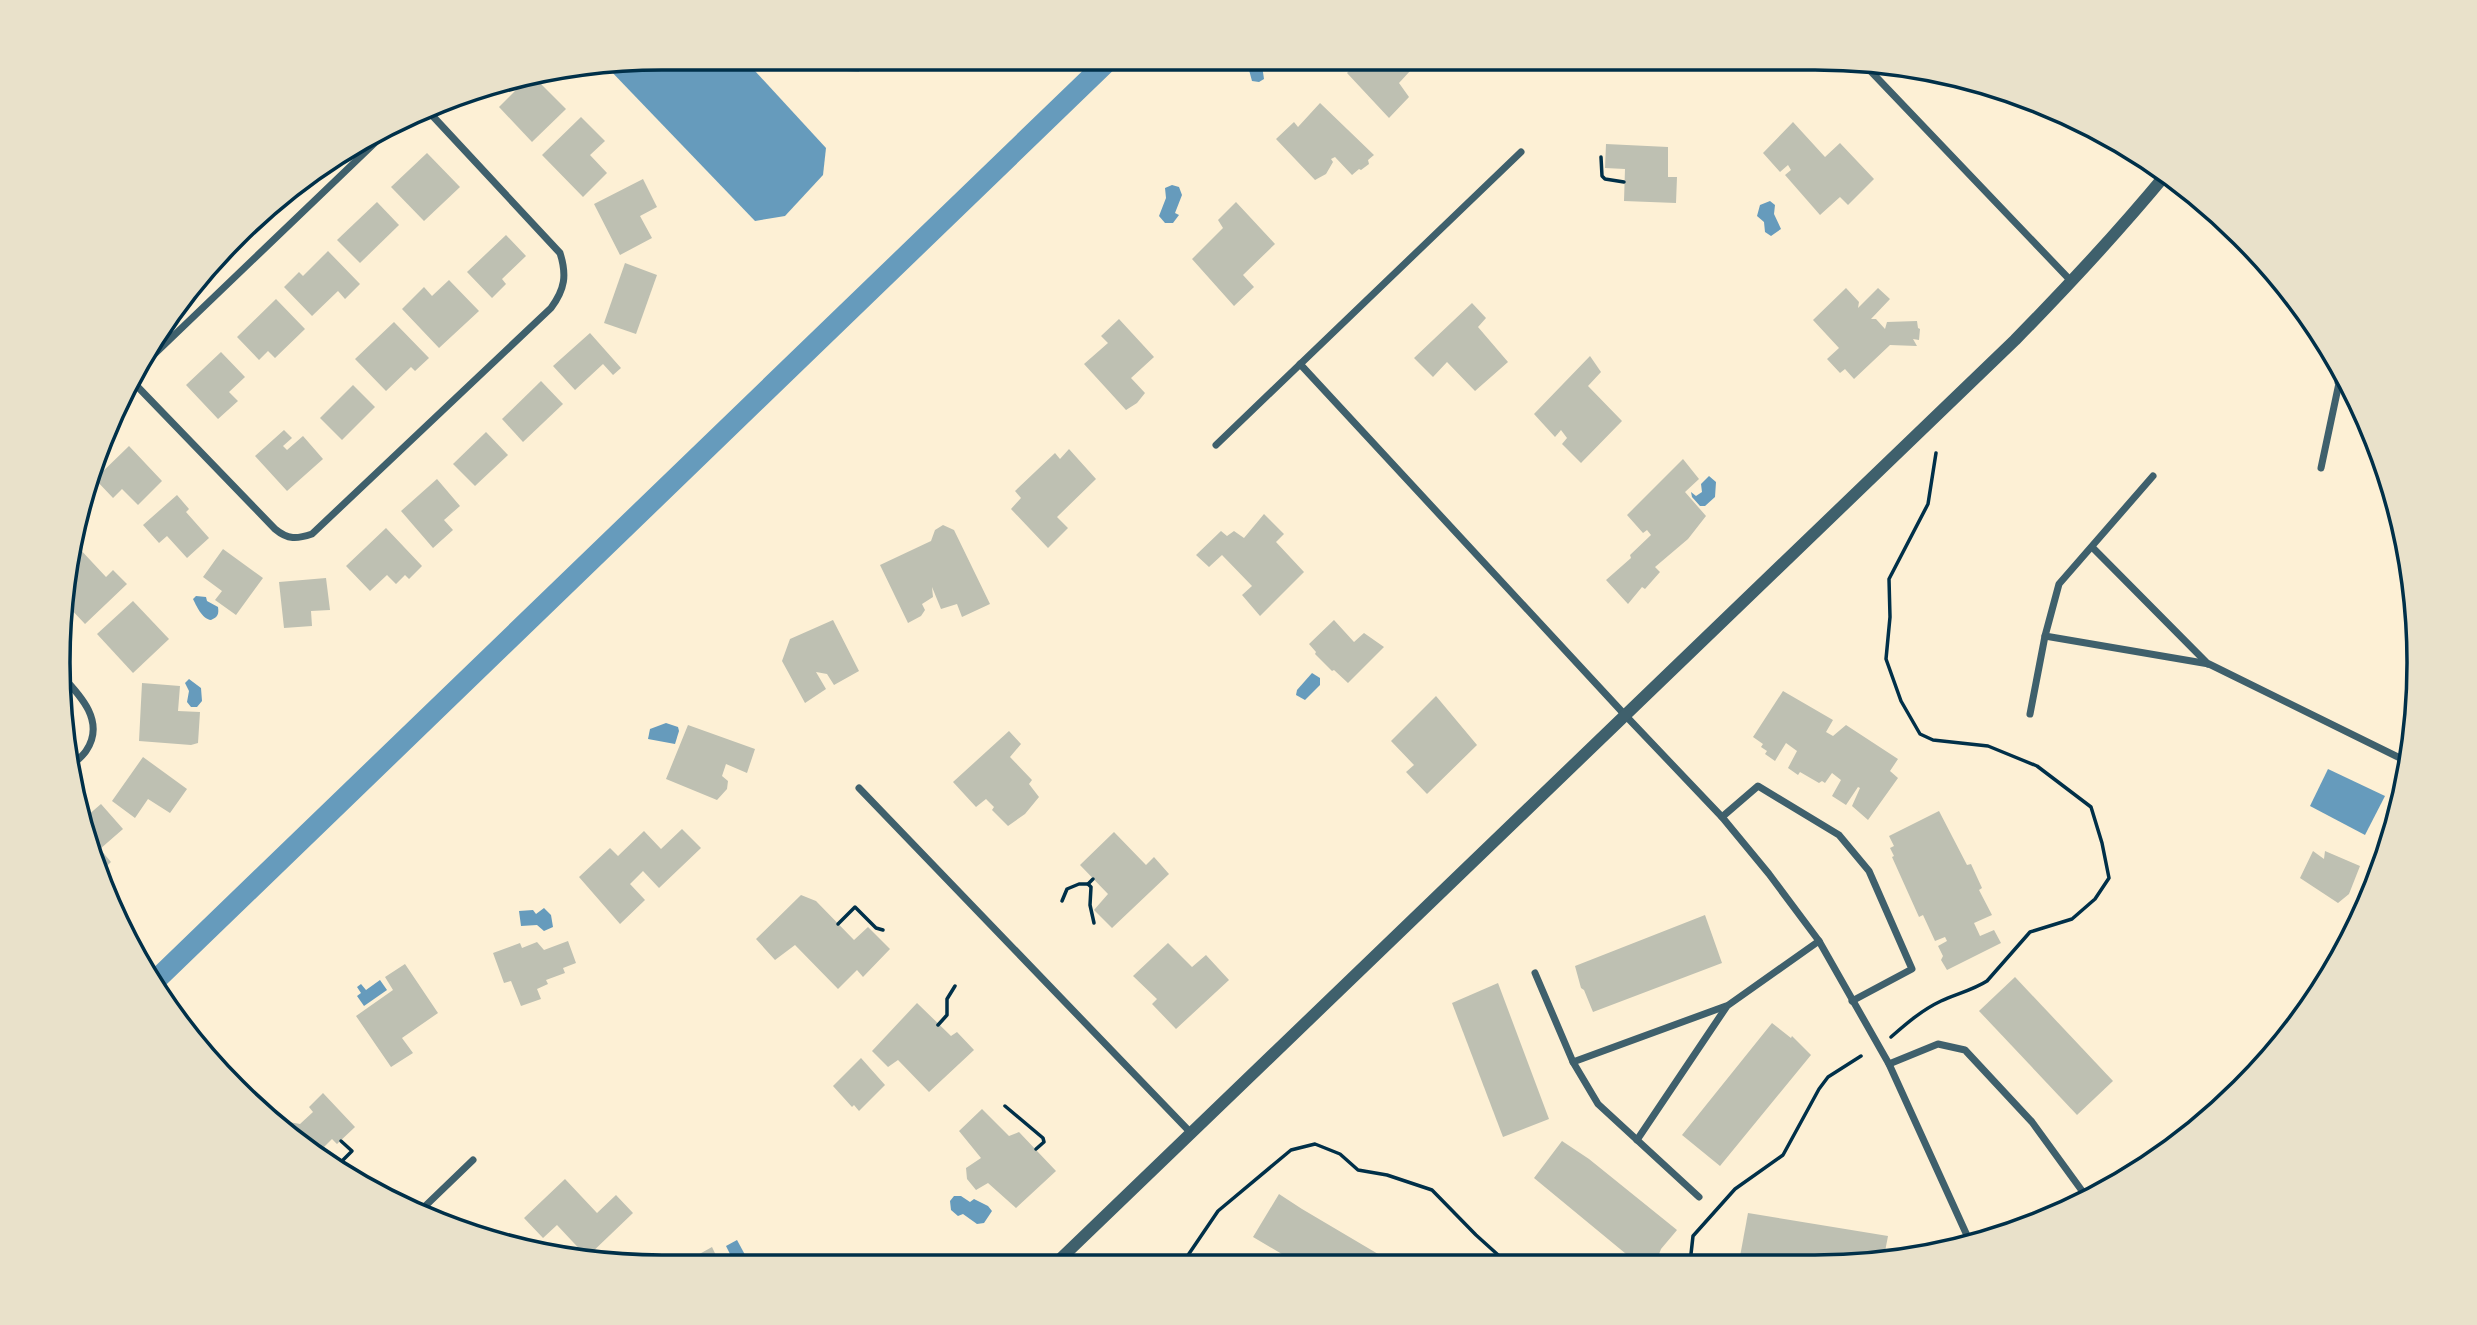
<svg xmlns="http://www.w3.org/2000/svg" width="2477" height="1325" viewBox="0 0 2477 1325" font-family="'Alegreya Sans',sans-serif">
<rect width="100%" height="100%" fill="#fdf0d5"/>
<g fill="#669bbc">
<polygon points="663,58 743,58 826,148 823,175 785,216 755,221 607,67"/>
<polygon points="1239,58 1261,59 1264,79 1259,82 1252,81 1249,70 1239,64"/>
<polygon points="1172,185 1179,187 1182,195 1175,213 1179,215 1173,223 1165,223 1159,216 1166,198 1165,188"/>
<polygon points="1770,201 1775,205 1774,214 1781,229 1771,236 1765,232 1764,222 1757,216 1760,205"/>
<polygon points="1709,476 1716,482 1715,497 1705,506 1700,506 1692,497 1691,492 1696,496 1702,492 1701,484"/>
<path d="M 196,596 L 206,597 L 207,601 L 218,607 C 219,614 218,617 211,620 C 202,619 196,605 193,599 Z"/>
<polygon points="1312,673 1320,678 1320,685 1305,700 1296,695 1297,690"/>
<polygon points="189,679 201,688 202,701 197,707 191,707 187,702 189,691 185,683"/>
<polygon points="666,723 678,727 679,731 675,744 648,739 650,729"/>
<polygon points="2328,769 2385,796 2365,835 2310,806"/>
<polygon points="544,908 551,915 553,927 544,931 537,925 521,926 519,911 533,910 536,914"/>
<polygon points="380,980 387,990 364,1006 357,996 361,993 357,987 361,984 366,990"/>
<polygon points="954,1196 961,1196 970,1202 974,1199 988,1206 992,1211 984,1223 977,1224 963,1214 958,1216 951,1210 950,1201"/>
<polygon points="737,1240 750,1264 736,1266 726,1246"/>
</g>
<g fill="none" stroke-linecap="round" stroke-linejoin="round">
<polyline stroke="#669bbc" stroke-width="21" points="156,980 1111,58"/>
</g>
<g fill="#bec0b2">
<polygon points="834,58 860,58 859,72 834,70"/>
<polygon points="932,58 951,58 941,68"/>
<polygon points="1361,58 1421,59 1399,83 1409,97 1389,118 1347,73"/>
<polygon points="536,79 566,109 532,142 499,107 526,80"/>
<polygon points="1320,103 1374,155 1368,160 1369,164 1361,170 1359,169 1352,175 1335,157 1331,159 1333,162 1326,174 1315,180 1276,139 1294,122 1298,127"/>
<polygon points="581,117 605,141 590,155 607,173 583,197 542,155"/>
<polygon points="1793,122 1825,157 1840,143 1874,179 1848,205 1840,197 1820,215 1785,175 1791,170 1788,165 1780,172 1763,153"/>
<polygon points="1606,144 1668,147 1668,177 1677,177 1676,203 1624,201 1625,169 1605,168"/>
<polygon points="427,153 460,187 424,221 391,187"/>
<polygon points="643,179 657,207 640,216 652,238 620,255 594,204"/>
<polygon points="377,202 399,225 360,263 337,240"/>
<polygon points="1236,202 1275,244 1243,275 1254,287 1234,306 1192,259 1223,228 1218,220"/>
<polygon points="506,235 526,256 502,279 506,284 492,298 467,272"/>
<polygon points="328,251 360,284 345,299 338,291 312,316 284,287 299,272 303,276"/>
<polygon points="625,263 657,275 636,334 604,323"/>
<polygon points="449,280 479,311 439,348 402,309 424,287 432,296"/>
<polygon points="1846,288 1859,302 1858,308 1878,288 1890,299 1871,319 1876,319 1885,329 1887,322 1917,321 1918,328 1920,329 1919,340 1913,339 1917,346 1890,345 1854,379 1845,369 1840,373 1827,359 1839,348 1813,320"/>
<polygon points="276,299 305,329 275,358 268,351 259,360 237,337"/>
<polygon points="1472,303 1486,318 1478,327 1508,362 1475,391 1447,362 1433,377 1414,358"/>
<polygon points="1119,319 1154,357 1131,378 1145,393 1137,403 1126,410 1084,364 1108,343 1101,336"/>
<polygon points="394,322 429,358 415,371 411,367 386,391 355,359"/>
<polygon points="590,333 621,368 613,375 603,364 575,390 553,366"/>
<polygon points="221,352 245,377 229,392 238,401 218,419 186,385"/>
<polygon points="1590,356 1601,372 1588,386 1622,421 1581,463 1562,444 1567,438 1561,430 1555,437 1534,414"/>
<polygon points="541,381 563,404 523,442 502,419"/>
<polygon points="353,385 375,407 342,440 320,418"/>
<polygon points="284,430 292,438 283,446 287,450 303,436 323,459 287,491 255,456"/>
<polygon points="486,432 508,455 475,486 453,464"/>
<polygon points="129,446 162,481 138,505 122,489 113,498 95,479"/>
<polygon points="1069,449 1096,479 1057,517 1068,528 1048,548 1011,509 1021,498 1015,491 1055,453 1060,459"/>
<polygon points="1683,459 1699,479 1685,492 1706,516 1688,539 1655,567 1660,572 1645,589 1642,587 1628,604 1606,580 1631,558 1630,555 1651,535 1647,530 1643,533 1627,515"/>
<polygon points="437,479 460,506 444,520 453,530 433,548 401,511"/>
<polygon points="177,495 189,509 186,512 209,538 187,558 167,536 159,543 143,525"/>
<polygon points="1264,514 1284,534 1276,542 1304,572 1260,616 1242,595 1252,586 1222,555 1209,567 1196,555 1221,531 1227,536 1234,531 1244,538"/>
<polygon points="943,525 954,530 990,604 962,617 957,604 941,609 932,587 933,597 922,604 925,610 921,616 908,623 880,565 931,541 935,530"/>
<polygon points="386,528 422,566 409,579 405,575 396,584 387,575 370,591 346,566"/>
<polygon points="78,547 106,577 113,570 127,584 85,624 68,606 74,551"/>
<polygon points="223,549 263,578 236,615 215,600 222,591 203,577"/>
<polygon points="326,578 330,610 311,611 312,626 284,628 279,582"/>
<polygon points="133,601 169,639 133,673 97,634"/>
<polygon points="833,620 859,671 834,685 827,674 816,672 826,689 805,703 782,661 790,639"/>
<polygon points="1334,620 1354,642 1364,633 1384,647 1348,683 1334,670 1332,671 1315,654 1316,652 1309,644"/>
<polygon points="142,683 180,686 178,711 200,712 198,743 191,745 139,741"/>
<polygon points="1783,691 1833,720 1826,732 1833,736 1846,725 1898,759 1890,771 1898,778 1868,820 1852,806 1860,788 1858,787 1846,805 1832,796 1841,780 1832,773 1825,783 1822,781 1819,783 1800,772 1798,775 1788,768 1797,751 1786,743 1775,761 1765,754 1767,751 1761,747 1763,744 1753,737"/>
<polygon points="1436,696 1477,745 1427,794 1406,772 1414,765 1391,741"/>
<polygon points="688,725 755,749 747,773 726,764 722,776 728,781 727,789 717,800 666,779"/>
<polygon points="1009,731 1021,744 1010,757 1032,780 1029,784 1039,797 1025,814 1008,826 992,810 994,807 986,799 976,807 953,782"/>
<polygon points="143,757 187,789 170,813 148,799 135,818 112,801"/>
<polygon points="101,804 123,829 100,849 111,862 99,873 80,822"/>
<polygon points="1939,811 1967,865 1971,864 1982,888 1979,890 1992,915 1974,923 1980,936 1994,930 2001,943 1947,970 1941,960 1943,956 1938,946 1947,941 1945,937 1935,941 1923,915 1919,917 1892,857 1894,856 1890,848 1894,846 1889,836"/>
<polygon points="682,829 701,848 659,888 643,871 630,884 645,900 620,924 579,877 610,848 618,856 644,831 661,849"/>
<polygon points="1114,832 1146,865 1154,857 1169,874 1112,928 1094,910 1108,894 1080,865"/>
<polygon points="2313,851 2324,859 2325,851 2360,866 2349,894 2338,903 2300,878"/>
<polygon points="801,895 816,901 854,940 868,927 890,949 863,977 857,970 838,989 795,945 775,960 756,939"/>
<polygon points="1705,915 1722,963 1593,1012 1584,990 1581,988 1575,966"/>
<polygon points="568,941 576,963 563,968 565,973 546,980 548,984 537,989 541,999 521,1006 511,981 504,983 493,953 520,943 522,948 537,942 544,950"/>
<polygon points="1168,943 1192,967 1206,955 1229,980 1176,1029 1152,1004 1157,999 1133,976"/>
<polygon points="405,964 438,1013 402,1038 413,1053 391,1067 356,1016 393,990 385,977"/>
<polygon points="2015,977 2113,1081 2077,1115 1979,1011"/>
<polygon points="1498,983 1549,1119 1503,1137 1452,1003"/>
<polygon points="917,1003 951,1036 957,1032 974,1050 929,1092 898,1060 888,1067 872,1051"/>
<polygon points="1772,1023 1791,1038 1792,1036 1811,1055 1720,1166 1682,1135"/>
<polygon points="861,1058 885,1085 859,1111 854,1105 852,1107 833,1086"/>
<polygon points="323,1093 355,1127 337,1144 332,1139 324,1147 336,1160 334,1161 285,1126 289,1122 300,1124 313,1112 309,1107"/>
<polygon points="982,1109 1009,1136 1019,1132 1056,1171 1016,1208 988,1183 976,1190 967,1179 966,1168 981,1158 959,1131"/>
<polygon points="1562,1141 1589,1159 1677,1230 1661,1249 1658,1257 1656,1256 1650,1263 1637,1263 1534,1178"/>
<polygon points="565,1179 597,1213 616,1195 633,1213 587,1257 557,1225 543,1238 524,1218"/>
<polygon points="1279,1194 1302,1209 1395,1264 1299,1264 1253,1237"/>
<polygon points="1748,1213 1888,1236 1883,1262 1739,1262"/>
<polygon points="712,1247 721,1266 678,1266"/>
</g>
<g fill="none" stroke-linecap="round" stroke-linejoin="round">
<g stroke="#003049" stroke-width="3.5">
<polyline points="1601,157 1602,176 1605,179 1624,182"/>
<polyline points="1088,884 1091,887 1090,905 1094,923"/>
<polyline points="1062,901 1067,889 1079,884 1088,884 1093,879"/>
<polyline points="838,924 855,907 876,928 883,930"/>
<polyline points="938,1025 947,1015 947,999 955,986"/>
<path d="M 1891,1037 C 1907,1023 1922,1010 1941,1001 C 1956,994 1973,990 1987,981 L 2030,932 L 2072,919 L 2095,899 L 2109,878 L 2102,843 L 2091,807 L 2037,766 L 1988,746 L 1933,740 L 1920,734 L 1901,701 L 1886,659 L 1890,617 L 1889,579 L 1928,504 L 1936,453"/>
<polyline points="1005,1106 1043,1138 1044,1142 1036,1149"/>
<polyline points="339,1164 352,1151 341,1141"/>
<polyline points="1690,1263 1693,1236 1735,1189 1783,1155 1819,1089 1828,1077 1861,1056"/>
<polyline points="1182,1264 1218,1211 1291,1150 1315,1144 1340,1154 1358,1170 1387,1175 1432,1190 1476,1235 1507,1263"/>
</g>
<g stroke="#3f606c" stroke-width="7">
<polyline points="1860,60 2072,282"/>
<polyline points="1300,364 1625,715 1722,817 1769,874 1819,941 1889,1064 1970,1242"/>
<polyline points="141,367 382,136"/>
<polyline points="2338,382 2349,383"/>
<path d="M 134,383 L 275,529 C 288,540 297,539 312,534 L 551,308 C 565,289 567,275 560,253 L 428,111"/>
<polyline points="1216,445 1521,152"/>
<polyline points="2321,468 2342,369"/>
<polyline points="2092,547 2208,664"/>
<polyline points="2045,636 2209,664 2408,762"/>
<path d="M 62,676 C 80,695 106,722 86,751 C 82,757 75,762 70,767"/>
<polyline points="2030,714 2045,636 2059,584 2153,476"/>
<polyline points="859,788 1191,1133"/>
<polyline points="1722,817 1758,786 1839,835 1869,871 1912,969 1852,1001"/>
<polyline points="1535,973 1573,1062 1598,1104 1699,1197"/>
<polyline points="1573,1062 1726,1006"/>
<polyline points="1889,1064 1938,1044 1965,1050 2032,1122 2088,1199"/>
<polyline points="1637,1140 1727,1006 1819,941"/>
<polyline points="2097,1194 2161,1156"/>
<polyline points="418,1213 473,1160"/>
</g>
<path stroke="#3f606c" stroke-width="12" d="M 1054,1265 L 2015,340 C 2068,286 2119,231 2167,173"/>
</g>
<path d="M0 0H2477V1325H0ZM662 70H1815A592 592 0 0 1 2407 662V663A592 592 0 0 1 1815 1255H662A592 592 0 0 1 70 663V662A592 592 0 0 1 662 70Z" fill="#e9e1ca" fill-rule="evenodd"/>
<path fill="none" stroke="#003049" stroke-width="3.5" d="M662 70H1815A592 592 0 0 1 2407 662V663A592 592 0 0 1 1815 1255H662A592 592 0 0 1 70 663V662A592 592 0 0 1 662 70Z"/>
</svg>
